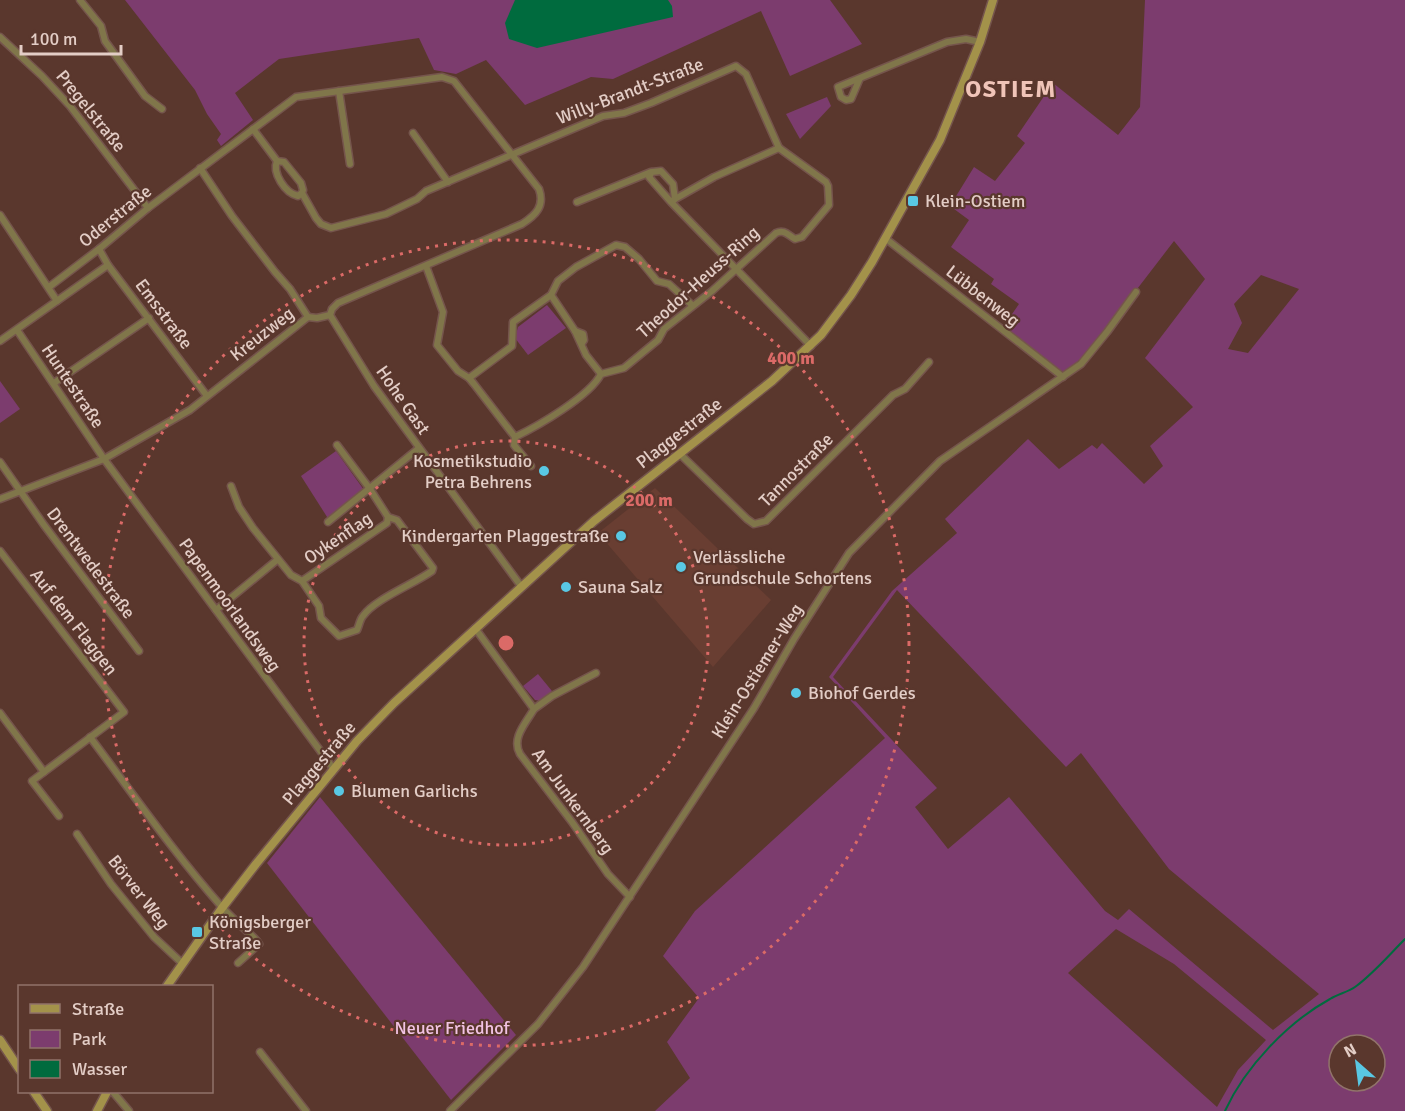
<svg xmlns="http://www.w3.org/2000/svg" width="1405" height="1111" viewBox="0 0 1405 1111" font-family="Signika,sans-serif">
<rect width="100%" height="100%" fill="#5a372d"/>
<polygon fill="#693e32" points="655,488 771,600 713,667 598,533"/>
<g fill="#7c3c6e" fill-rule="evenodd">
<polygon points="125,0 830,0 862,44 790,76 761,11 613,79 591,77 525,105 486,60 456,74 434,70 419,38 279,59 235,93 253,120 221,146 217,140 221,134 207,114 195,90"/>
<path d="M 1145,0 L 1405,0 L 1405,1111 L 655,1111 L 690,1078 L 667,1042 L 699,998 L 663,956 L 695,911 L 885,738 L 829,677 L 892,591 L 957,533 L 945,519 L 1028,439 L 1059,469 L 1092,445 L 1097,449 L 1102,443 L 1144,484 L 1163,466 L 1150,446 L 1193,407 L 1145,358 L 1205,279 L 1174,241 L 1088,353 L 1063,373 L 1003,327 L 1019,304 L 991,284 L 994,279 L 951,247 L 969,220 L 950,206 L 974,167 L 995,181 L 1025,143 L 1017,136 L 1053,83 L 1118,135 L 1140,107 ZM 1261,275 L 1299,289 L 1248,353 L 1228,349 L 1242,323 L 1234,304 ZM 897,590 L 1066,767 L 1081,753 L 1169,869 L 1319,994 L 1273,1030 L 1129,909 L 1118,920 L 1105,911 L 1009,797 L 948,849 L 915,807 L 937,788 L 833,677 ZM 1116,929 L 1174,964 L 1266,1040 L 1238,1070 L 1217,1107 L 1068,973 ZM 1339,1045 L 1375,1045 L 1375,1081 L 1339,1081 Z"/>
<polygon points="827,97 831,106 800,139 786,114"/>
<polygon points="547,305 566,328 528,355 515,338 518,327"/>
<polygon points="0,381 20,409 0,423"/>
<polygon points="336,451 364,490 329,520 301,476"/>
<polygon points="538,674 552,691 541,701 535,700 523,686"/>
<polygon points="320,797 516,1035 451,1100 267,863"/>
</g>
<polygon fill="#006b3e" points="515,0 668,0 672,6 673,17 537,48 509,39 505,23"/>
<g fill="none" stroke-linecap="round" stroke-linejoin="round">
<path stroke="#006b3e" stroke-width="2" d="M 1225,1111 C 1245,1067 1288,1022 1330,999 C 1338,994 1348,992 1355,987 C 1373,974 1389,955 1405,939"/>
<g stroke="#75554c" stroke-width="9">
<g id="street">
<polyline points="80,0 101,26 105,41 145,96 162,109"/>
<polyline points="0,37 42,76 70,106 148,208"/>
<polyline points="860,78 851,99 846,100 841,97 838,87 947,42 966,39 980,42"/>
<polyline points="339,91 350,164"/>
<polyline points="253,129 277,161 284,162 301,183 303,190 302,193 316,218 321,224 331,228 386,214 417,199 426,191 603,116 624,113 651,103 736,66 746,74 779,148 714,177 675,199"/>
<polyline points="413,133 448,182"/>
<path d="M 277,161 C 272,173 285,193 298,196 L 302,193"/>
<polyline points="200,168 232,216 275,272 290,289 308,317"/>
<polyline points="577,202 651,172"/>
<polyline points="671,202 675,199 673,184 661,171 652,172 649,177 671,202 811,346"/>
<polyline points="0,215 57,301"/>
<polyline points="885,238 1063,377"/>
<polyline points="99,249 108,265 207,396"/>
<path d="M 426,266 L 443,312 L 437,345 L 458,371 L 469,378 L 474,384 L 515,437 C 538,426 590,396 601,374 L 624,368 L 658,340 L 664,329 L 712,291 L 776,233 C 784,229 788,235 795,239 L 802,237 L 829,205 L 828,186 L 826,182 L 779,148"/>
<polyline points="551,295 575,331 586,355 601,374"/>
<polyline points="330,315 374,386 521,586"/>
<polyline points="17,330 104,459 333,768"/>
<polyline points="575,331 583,334 584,340 582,343"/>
<polyline points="0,341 108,265"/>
<polyline points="469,378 512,346 513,322 551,295 558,281 576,267 616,245 625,247 639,259 657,281 669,284 692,305"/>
<polyline points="54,383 149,318"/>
<polyline points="515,437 514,445 531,466"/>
<polyline points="680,454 747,519 754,524 766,521 893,395 905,389 929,362"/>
<polyline points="0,462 44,525 139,651"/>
<path d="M 231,486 L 239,507 L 253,528 L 291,575 L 302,581 L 319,606 L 321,618 L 339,636 L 357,630 C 359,626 360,619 363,616 C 375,599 414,584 432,571 L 433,568 L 397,520 L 388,517 L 370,489 L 337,445"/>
<path d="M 0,499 L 104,459 L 190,410 L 308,317 L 317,318 L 330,315 L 332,309 L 338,303 L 522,224 C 536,215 545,206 539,189 L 454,81 L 442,77 L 296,97 L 148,208 L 99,249 L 49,287"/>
<polyline points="328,522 419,448"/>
<polyline points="0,551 124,712 32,781 59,816"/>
<polyline points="302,581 387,523 388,517"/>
<polyline points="216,610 277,560"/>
<path d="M 475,628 L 534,709 C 526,723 511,738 520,754 L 572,822 L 608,874 L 630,897"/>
<polyline points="534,709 552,696 596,673"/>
<polyline points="0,713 44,772"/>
<path d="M 90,737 C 133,794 174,853 221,906 C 231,918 246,929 257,941 L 259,944 L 238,963"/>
<polyline points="77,834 111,884 154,937 183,964"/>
<polyline points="260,1052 306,1111"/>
<polyline points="113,1092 129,1111"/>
<polyline points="450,1111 538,1024 583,967 754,708 794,639 849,553 940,461 1081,364 1107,332 1136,292"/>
</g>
</g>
<g stroke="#75554c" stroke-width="11">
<g id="secondary">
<polyline points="167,986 222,908 256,864 357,741 394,703 594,521 772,381 821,335 851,295 872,262 940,140 980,42 993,0"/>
<polyline points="0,1040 20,1070"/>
<polyline points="34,1092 47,1111"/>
<polyline points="97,1111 107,1092"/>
</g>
</g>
<use href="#street" stroke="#80764a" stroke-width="6"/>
<use href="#secondary" stroke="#a3924a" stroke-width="8"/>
</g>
<g fill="none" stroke="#db6a67" stroke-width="3" stroke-dasharray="3 6">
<circle cx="506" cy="643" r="202"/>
<circle cx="506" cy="643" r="403"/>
</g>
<g fill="#59c8e4" stroke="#5a372d" stroke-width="2">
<rect x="907" y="195" width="12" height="12" rx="3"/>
<circle cx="544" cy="471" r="6"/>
<circle cx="621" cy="536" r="6"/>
<circle cx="681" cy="567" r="6"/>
<circle cx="566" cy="587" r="6"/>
<circle cx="796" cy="693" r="6"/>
<circle cx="339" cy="791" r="6"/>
<rect x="191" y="926" width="12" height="12" rx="3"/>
</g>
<g text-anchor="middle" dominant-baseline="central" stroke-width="4.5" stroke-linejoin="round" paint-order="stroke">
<g font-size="18" fill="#e3cdc6" stroke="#5a372d">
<text transform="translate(630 91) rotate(-21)">Willy-Brandt-Straße</text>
<text transform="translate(91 111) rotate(51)">Pregelstraße</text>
<text transform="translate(115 216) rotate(-39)">Oderstraße</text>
<text transform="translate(698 282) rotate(-42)">Theodor-Heuss-Ring</text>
<text transform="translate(983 296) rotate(38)">Lübbenweg</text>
<text transform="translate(164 314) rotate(53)">Emsstraße</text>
<text transform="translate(262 334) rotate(-38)">Kreuzweg</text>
<text transform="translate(73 386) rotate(56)">Huntestraße</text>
<text transform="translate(403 400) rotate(55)">Hohe Gast</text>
<text transform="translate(679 433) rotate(-38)">Plaggestraße</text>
<text transform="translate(796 470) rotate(-45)">Tannostraße</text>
<text transform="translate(338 538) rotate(-34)">Oykenflag</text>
<text transform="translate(91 563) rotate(53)">Drentwedestraße</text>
<text transform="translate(230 605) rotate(54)">Papenmoorlandsweg</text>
<text transform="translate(74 622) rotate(52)">Auf dem Flaggen</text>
<text transform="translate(757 671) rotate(-58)">Klein-Ostiemer-Weg</text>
<text transform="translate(319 763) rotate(-50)">Plaggestraße</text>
<text transform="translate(573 801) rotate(54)">Am Junkernberg</text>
<text transform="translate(139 892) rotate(52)">Börver Weg</text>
</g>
<g font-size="18" fill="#e3cdc6" stroke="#5a372d" text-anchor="start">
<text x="925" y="201">Klein-Ostiem</text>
<text x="532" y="461" text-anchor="end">Kosmetikstudio<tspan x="532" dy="21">Petra Behrens</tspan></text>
<text x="609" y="536" text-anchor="end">Kindergarten Plaggestraße</text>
<text x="693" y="557">Verlässliche<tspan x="693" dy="21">Grundschule Schortens</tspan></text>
<text x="578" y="587">Sauna Salz</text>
<text x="808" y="693">Biohof Gerdes</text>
<text x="351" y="791">Blumen Garlichs</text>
<text x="209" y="922">Königsberger<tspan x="209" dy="21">Straße</tspan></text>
</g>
<g font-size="18" fill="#f2c3e4" stroke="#5a372d">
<text x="452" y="1028">Neuer Friedhof</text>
</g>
<g font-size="24" font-weight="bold" letter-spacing="1.5" fill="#f0c4b8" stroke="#5a372d">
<text x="1011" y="89">OSTIEM</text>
</g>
</g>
<circle cx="506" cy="643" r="9" fill="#db6a67" stroke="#5a372d" stroke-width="3"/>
<g font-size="18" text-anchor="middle" font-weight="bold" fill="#db6a67" stroke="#5a372d" stroke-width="4.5" stroke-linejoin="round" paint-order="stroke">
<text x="791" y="364">400 m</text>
<text x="649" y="506">200 m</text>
</g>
<rect x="18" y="985" width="195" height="108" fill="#5a372d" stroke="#91736a" stroke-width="1.5"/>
<rect x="30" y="1004" width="30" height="9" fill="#a3924a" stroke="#91736a" stroke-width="1.5"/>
<text x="72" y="1015" font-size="18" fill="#e3cdc6">Straße</text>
<rect x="30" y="1030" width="30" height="18" fill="#7c3c6e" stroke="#91736a" stroke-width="1.5"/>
<text x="72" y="1045" font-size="18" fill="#e3cdc6">Park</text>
<rect x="30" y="1060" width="30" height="18" fill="#006b3e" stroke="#91736a" stroke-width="1.5"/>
<text x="72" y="1075" font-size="18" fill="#e3cdc6">Wasser</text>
<g transform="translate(1357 1063) rotate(332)"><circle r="28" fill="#5a372d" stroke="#91736a" stroke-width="1.5"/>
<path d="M0-4.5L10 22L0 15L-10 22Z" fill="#59c8e4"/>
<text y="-9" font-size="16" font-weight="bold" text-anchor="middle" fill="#e3cdc6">N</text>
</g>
<path d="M21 45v9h100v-9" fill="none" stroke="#e3cdc6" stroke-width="3"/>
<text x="30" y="45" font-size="18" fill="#e3cdc6" stroke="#5a372d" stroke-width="4.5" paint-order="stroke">100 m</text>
</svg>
